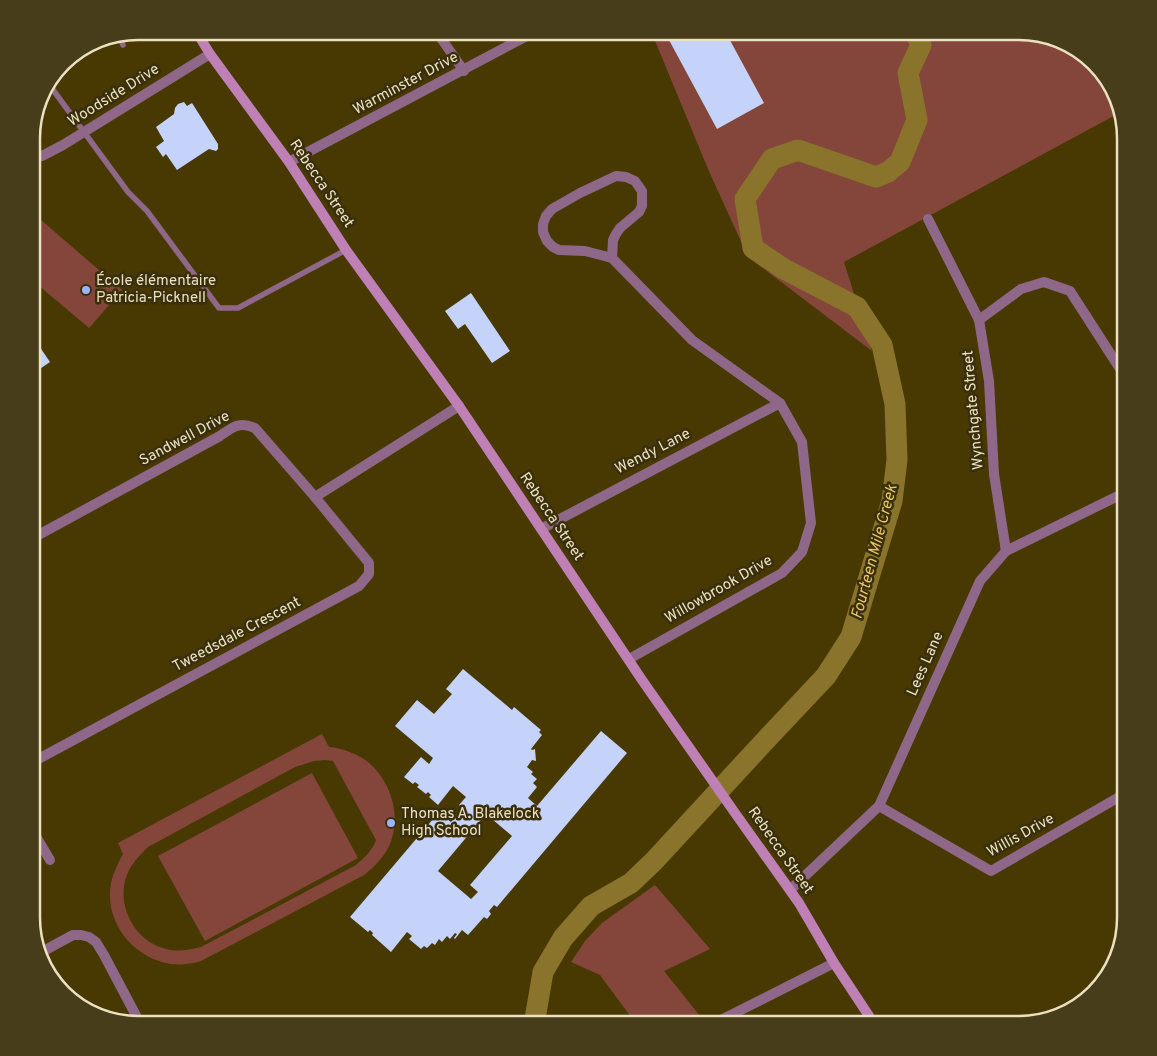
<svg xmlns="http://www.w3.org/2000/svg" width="1157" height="1056" viewBox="0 0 1157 1056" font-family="Overpass,sans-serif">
<rect width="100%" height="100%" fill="#483903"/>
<g fill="#84463b" fill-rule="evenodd">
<polygon points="651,31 1026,31 1060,39 1095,63 1118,97 1121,112 844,262 872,351 748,257 708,169"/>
<polygon points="41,220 122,290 89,328 31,279 31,230"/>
<path d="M 322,734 L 329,747 C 342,748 358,754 368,762 C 393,783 403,821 387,850 C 381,860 373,868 364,875 L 201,961 C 191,964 181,965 171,964 C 137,959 109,928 110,894 C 110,879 116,867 123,854 L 118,843 ZM 325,760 L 333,761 L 376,840 C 372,851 365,857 356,865 L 201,947 C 189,950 178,952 166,949 C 135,942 115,905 127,875 C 131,864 139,856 148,847 L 295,767 L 314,761 Z"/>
<polygon points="312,773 358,858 205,941 158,856"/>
<polygon points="655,885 710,949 664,971 700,1016 676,1025 637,1025 600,975 571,962 585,941 602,923"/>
</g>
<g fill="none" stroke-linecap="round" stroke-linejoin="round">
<polyline stroke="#8a742c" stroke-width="21" points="534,1025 543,972 563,938 591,906 631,883 654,861 763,743 826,676 851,637 892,501 897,460 895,404 882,345 857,307 784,269 753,248 745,199 772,159 798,150 876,177 888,172 900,162 917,120 908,73 921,45 915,31"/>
</g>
<g fill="#c5d2f9" fill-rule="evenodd">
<polygon points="662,31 725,31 764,103 717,129 669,40 667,41"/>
<polygon points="184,102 187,106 192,103 218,144 218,149 216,151 209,149 177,170 166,154 163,157 156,147 164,141 156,127 174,114 175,108 178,104"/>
<polygon points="471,293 510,351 492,363 465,324 458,329 445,311"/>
<polygon points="33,337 50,362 31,375 31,338"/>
<path d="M 463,669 L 512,710 L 514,707 L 541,730 L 539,732 L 542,735 L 531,749 L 532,750 L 535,749 L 536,761 L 532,760 L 527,767 L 533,772 L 531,774 L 537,779 L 533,783 L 537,787 L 528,798 L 537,806 L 601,731 L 627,753 L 497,907 L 494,905 L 489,911 L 491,914 L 487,919 L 484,917 L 468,935 L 462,930 L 455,939 L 454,938 L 457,934 L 455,933 L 450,939 L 447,936 L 442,942 L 439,939 L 435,945 L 432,943 L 427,948 L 424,946 L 421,949 L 409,939 L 412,936 L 407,932 L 391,952 L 372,935 L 373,933 L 370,930 L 368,932 L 350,917 L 439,812 L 451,822 L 463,808 L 459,805 L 466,797 L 453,786 L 438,805 L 429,797 L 431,795 L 428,792 L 426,794 L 417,787 L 419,785 L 415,782 L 413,784 L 404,777 L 421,757 L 429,764 L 433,758 L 395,726 L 417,700 L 434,714 L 452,694 L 446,689 ZM 486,814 L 512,836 L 470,885 L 478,892 L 471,899 L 438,871 Z"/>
</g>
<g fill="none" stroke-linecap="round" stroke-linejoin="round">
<g stroke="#8f6889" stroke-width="5.5">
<polyline points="118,35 123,45"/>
<polyline points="48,83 128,192 147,211 219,308 238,308 346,250"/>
</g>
<g stroke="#8f6889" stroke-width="10">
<polyline points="436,31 464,71"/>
<polyline points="31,159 42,156 63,145 210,54"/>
<polyline points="289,162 536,31"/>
<polyline points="928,219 979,320 989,381 994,474 1006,551"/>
<polyline points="612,258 613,240 616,234 620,228 639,212 642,206 642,191 635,181 626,177 616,176 580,193 552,209 546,216 543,224 543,232 547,241 553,247 559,250 585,251 612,258 692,340 780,403 802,442 811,523 802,552 782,573 629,659"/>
<polyline points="979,320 1021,289 1044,282 1070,291 1126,378"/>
<polyline points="315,497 459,406"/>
<polyline points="541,529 780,403"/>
<path d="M 31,763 L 359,586 L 369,574 L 369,563 L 315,497 L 255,428 C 239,421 233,427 220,436 L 31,539"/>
<polyline points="879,806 991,871 1126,793"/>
<polyline points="31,828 50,860"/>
<polyline points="790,890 879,806 980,581 1006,551 1126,492"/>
<polyline points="38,954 73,935 81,935 89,937 96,942 104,955 141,1025"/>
<polyline points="711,1025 834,963"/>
</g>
<polyline stroke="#be80b5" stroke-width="10" points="196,31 210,54 289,162 346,250 459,406 642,680 735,813 799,903 834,963 875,1025"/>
</g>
<g fill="#9eb3fd" stroke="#3a2f0d" stroke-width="2">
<circle cx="86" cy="290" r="5"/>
<circle cx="391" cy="823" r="5"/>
</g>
<g text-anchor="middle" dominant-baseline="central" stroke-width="5" stroke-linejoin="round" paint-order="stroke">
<g font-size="15" fill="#ebe0c0" stroke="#3a2f0d">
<text transform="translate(406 84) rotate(-28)">Warminster Drive</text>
<text transform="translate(114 96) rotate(-32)">Woodside Drive</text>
<text transform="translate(321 184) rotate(56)">Rebecca Street</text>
<text transform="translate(974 410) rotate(-95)">Wynchgate Street</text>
<text transform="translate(185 439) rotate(-28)">Sandwell Drive</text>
<text transform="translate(653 452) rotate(-27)">Wendy Lane</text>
<text transform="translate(551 517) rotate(56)">Rebecca Street</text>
<text transform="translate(719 590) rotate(-30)">Willowbrook Drive</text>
<text transform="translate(237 635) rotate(-28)">Tweedsdale Crescent</text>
<text transform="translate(926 664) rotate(-66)">Lees Lane</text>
<text transform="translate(1021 836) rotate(-29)">Willis Drive</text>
<text transform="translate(780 851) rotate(55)">Rebecca Street</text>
</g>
<g font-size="15" fill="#ebe0c0" stroke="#3a2f0d" text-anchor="start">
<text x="96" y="281">École élémentaire<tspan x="96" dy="17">Patricia-Picknell</tspan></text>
<text x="401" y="814">Thomas A. Blakelock<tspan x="401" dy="17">High School</tspan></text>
</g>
<g font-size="16" font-style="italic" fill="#e8c764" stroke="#3a2f0d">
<text transform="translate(875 552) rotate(-75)">Fourteen Mile Creek</text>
</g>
</g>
<path d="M0 0H1157V1056H0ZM138 40H1019A98 98 0 0 1 1117 138V918A98 98 0 0 1 1019 1016H138A98 98 0 0 1 40 918V138A98 98 0 0 1 138 40Z" fill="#483d1b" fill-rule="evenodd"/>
<path fill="none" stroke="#ebe0c0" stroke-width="2.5" d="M138 40H1019A98 98 0 0 1 1117 138V918A98 98 0 0 1 1019 1016H138A98 98 0 0 1 40 918V138A98 98 0 0 1 138 40Z"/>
</svg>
